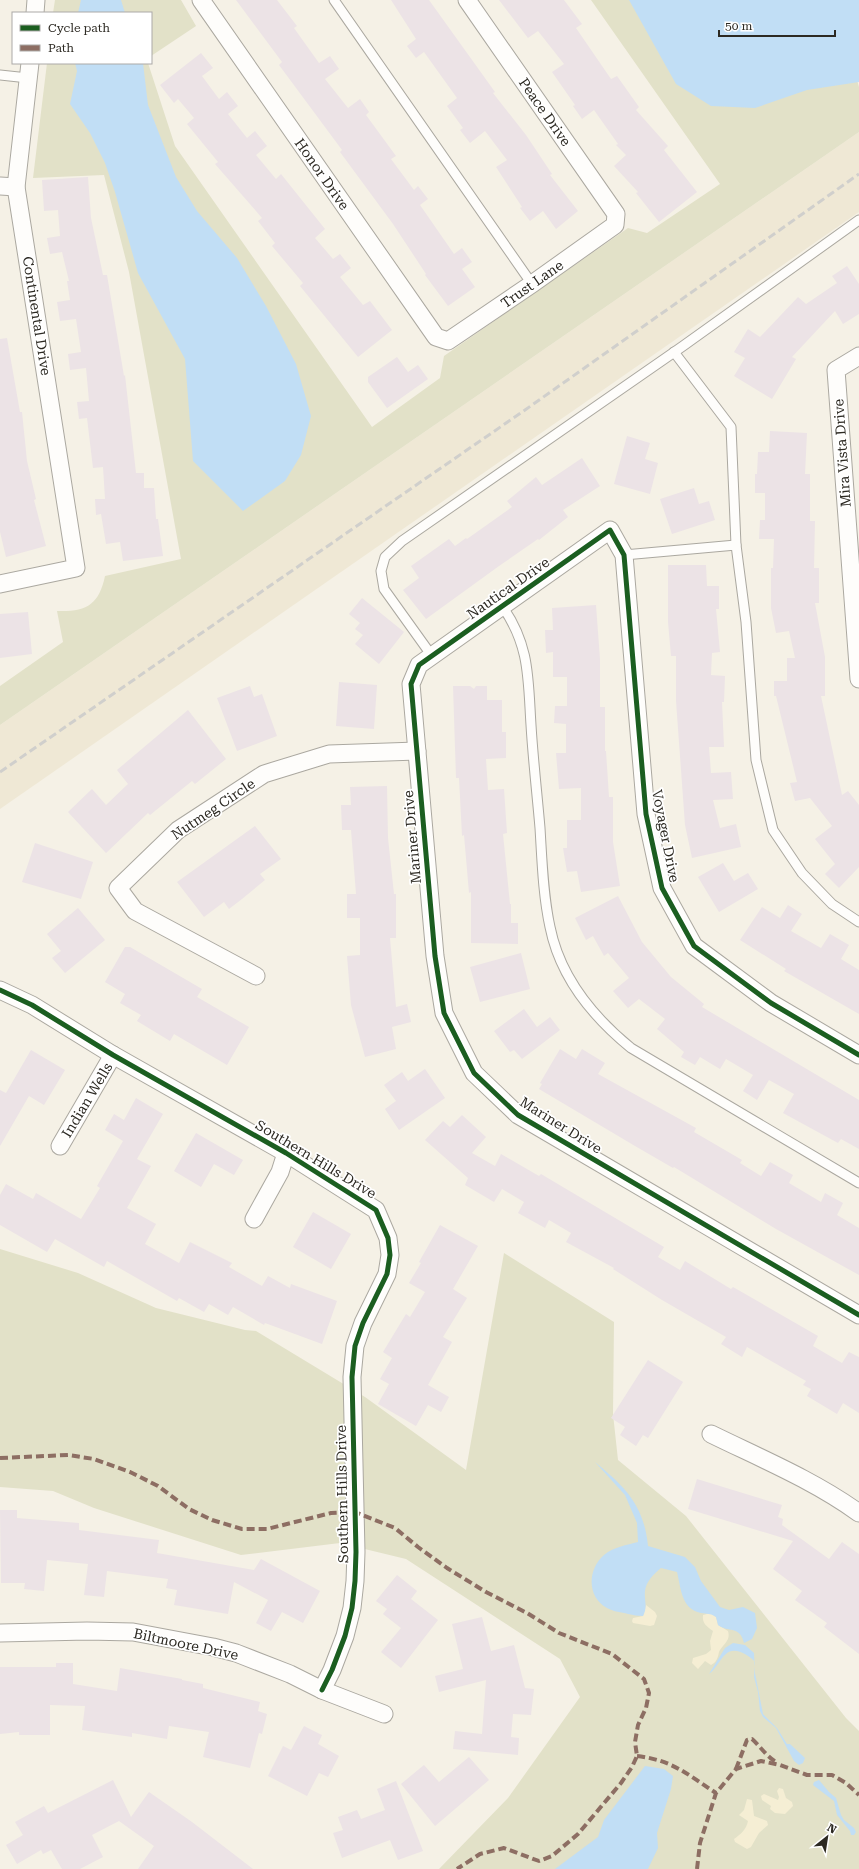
<svg xmlns="http://www.w3.org/2000/svg" width="859" height="1869" viewBox="0 0 859 1869" font-family="'Roboto Serif',serif">
<rect width="100%" height="100%" fill="#f5f1e6"/>
<polygon fill="#efe8d5" points="859,132 859,212 0,809 0,725"/>
<g fill="#e2e1c8">
<polygon points="55,0 181,0 196,26 151,56 151,13 53,13"/>
<path d="M 591,0 L 859,0 L 859,79 L 857,80 L 859,87 L 859,132 L 0,725 L 0,686 L 63,642 L 57,611 C 86,612 99,605 105,576 L 181,559 L 129,272 L 104,175 L 33,178 L 47,63 L 148,63 L 175,146 L 372,427 L 440,378 L 444,356 L 628,228 L 647,233 L 720,184 Z"/>
<polygon points="0,1249 78,1273 156,1308 245,1330 256,1331 365,1397 466,1470 504,1253 614,1322 613,1414 618,1460 686,1516 846,1718 859,1731 859,1869 439,1869 508,1798 580,1697 560,1659 406,1559 340,1543 241,1555 94,1508 53,1491 0,1487"/>
</g>
<g fill="#f5eed4">
<polygon points="646,1605 655,1612 657,1616 654,1625 650,1626 633,1623 632,1621 633,1618 643,1616"/>
<path d="M 711,1613 L 716,1617 L 718,1625 L 728,1631 C 731,1641 723,1644 719,1652 C 718,1657 717,1662 711,1665 L 705,1661 L 698,1669 L 692,1663 L 693,1658 L 706,1654 L 711,1650 L 710,1641 L 713,1631 C 706,1626 702,1623 703,1615 Z"/>
<polygon points="779,1788 783,1789 786,1798 792,1802 793,1806 785,1814 775,1813 770,1809 771,1806 762,1800 761,1796 764,1794 778,1800 779,1797 777,1791"/>
<path d="M 747,1799 L 752,1800 L 754,1816 L 767,1821 L 768,1825 L 759,1833 L 751,1847 L 747,1849 L 735,1842 L 734,1839 C 741,1834 746,1830 748,1821 L 739,1815 L 744,1810 Z"/>
</g>
<g fill="#c1def5">
<polygon points="81,0 121,0 125,13 78,13"/>
<polygon points="629,0 859,0 859,82 807,90 755,108 711,106 676,84"/>
<polygon points="75,63 143,63 148,105 176,177 197,211 237,258 266,306 296,364 311,416 301,455 285,481 243,511 193,461 185,359 138,273 115,192 105,163 90,133 70,104 77,71"/>
<path d="M 595,1462 C 625,1487 644,1505 648,1546 L 685,1557 L 695,1567 L 701,1581 L 720,1607 L 729,1610 L 743,1607 L 755,1613 L 757,1628 L 752,1639 L 744,1643 C 740,1625 728,1633 718,1625 L 716,1617 C 710,1613 707,1614 701,1613 C 681,1609 681,1588 677,1572 L 661,1568 C 654,1574 646,1581 645,1591 C 644,1600 648,1607 643,1616 C 637,1616 634,1615 628,1614 C 621,1612 614,1612 607,1608 C 587,1597 587,1570 604,1555 C 613,1547 627,1545 638,1542 L 637,1523 L 625,1495 Z"/>
<path d="M 733,1643 L 745,1645 L 754,1653 L 755,1673 L 763,1714 L 777,1728 L 787,1744 L 790,1744 L 805,1758 L 803,1763 L 799,1765 L 794,1761 L 776,1728 L 763,1717 L 760,1711 L 758,1692 L 754,1677 L 755,1662 C 749,1655 734,1646 726,1654 C 719,1660 717,1668 709,1674 L 725,1648 Z"/>
<polygon points="645,1766 664,1769 673,1776 671,1789 657,1833 658,1848 648,1869 555,1869 598,1837 604,1820"/>
<polygon points="819,1780 829,1792 836,1798 841,1815 844,1820 854,1828 856,1832 854,1835 851,1835 850,1831 837,1815 834,1801 813,1785 814,1782"/>
</g>
<g fill="#ece3e6">
<polygon points="236,0 277,0 297,26 294,28 319,63 330,56 339,69 325,79 348,108 360,99 369,112 366,115 396,156 391,159 414,190 418,186 428,199 420,205 454,254 462,248 472,262 462,269 475,287 448,306 425,275 426,274 393,224 340,152 342,150 279,65 282,62"/>
<polygon points="391,0 429,0 495,92 493,93 526,135 552,174 550,175 578,211 556,229 543,211 530,221 520,208 522,207 496,167 507,160 485,131 470,143 460,130 463,128 447,106 457,98 424,52 416,58 407,46 416,39"/>
<polygon points="499,0 564,0 582,24 576,28 611,79 617,76 639,107 636,110 668,146 664,150 697,192 659,222 636,193 638,192 614,166 626,155 616,145 618,144 594,110 582,119 573,106 575,105 552,72 564,64 538,31 528,38"/>
<polygon points="201,53 213,68 202,76 219,99 227,92 238,106 228,114 247,138 255,131 267,146 256,155 276,179 281,174 325,229 315,238 333,259 340,254 351,268 340,277 363,305 370,301 392,330 358,357 300,286 303,283 272,246 275,243 258,221 262,218 215,164 218,162 187,124 194,118 178,99 174,103 160,85"/>
<polygon points="88,177 91,218 103,275 107,275 124,376 125,375 136,473 144,473 144,488 154,488 156,519 158,519 163,556 123,561 120,542 106,544 101,514 96,515 95,499 105,499 103,467 93,468 87,418 79,419 77,402 89,401 86,368 70,370 68,354 81,352 76,319 60,321 57,302 70,300 67,281 69,281 62,252 50,254 47,238 60,236 58,210 44,211 42,180"/>
<polygon points="847,266 859,284 859,314 843,324 835,311 792,357 796,359 772,399 734,376 745,358 734,352 748,329 760,337 798,297 806,304 837,283 832,276"/>
<polygon points="7,338 20,412 22,412 27,461 36,499 34,500 46,546 6,557 0,532 0,339"/>
<polygon points="397,357 408,372 418,365 428,379 387,408 368,382 368,377"/>
<polygon points="770,431 807,433 805,474 810,474 810,521 815,521 814,568 819,568 819,603 815,603 825,657 825,696 821,696 842,795 848,791 859,805 859,867 839,888 825,874 835,864 815,839 832,826 810,798 795,801 790,783 797,782 776,696 774,696 774,681 787,681 787,658 795,658 789,631 776,633 771,608 771,568 773,568 774,539 759,539 760,520 765,520 765,493 755,493 755,474 757,474 758,452 769,452"/>
<polygon points="627,436 650,443 645,459 658,463 650,494 614,484"/>
<polygon points="582,458 600,486 563,510 568,517 539,540 538,539 499,566 426,619 403,590 419,578 411,566 449,539 455,546 466,538 467,539 512,507 507,501 536,477 542,485"/>
<polygon points="694,488 699,504 709,501 715,520 672,534 660,499"/>
<polygon points="668,565 706,565 707,586 719,586 719,609 716,609 720,652 712,653 711,675 725,676 724,702 722,702 724,747 709,747 711,773 731,772 733,799 713,800 720,828 736,824 741,847 692,858 685,825 676,701 676,656 671,656 668,622"/>
<polygon points="362,598 404,632 379,664 355,644 363,635 355,629 360,623 349,614"/>
<polygon points="596,605 600,659 600,707 605,707 605,751 606,751 609,797 613,797 613,842 620,886 581,892 577,871 567,872 563,848 567,848 567,820 581,820 581,788 559,789 556,753 566,753 566,724 554,723 555,706 567,706 567,677 553,677 553,652 546,653 545,630 553,630 552,608"/>
<polygon points="28,612 32,654 0,658 0,614"/>
<polygon points="339,682 377,685 374,729 336,726"/>
<polygon points="250,686 254,697 262,694 277,736 237,751 217,698"/>
<polygon points="453,686 470,686 474,689 476,686 487,686 487,700 502,700 502,732 506,732 506,758 486,759 488,790 504,789 507,833 503,834 510,904 511,904 511,923 518,923 518,944 471,943 471,892 469,893 464,835 462,836 459,778 456,778"/>
<polygon points="188,710 226,759 195,784 192,781 150,815 148,813 106,853 68,812 92,789 106,805 128,784 117,770"/>
<polygon points="387,786 388,838 394,894 396,894 396,938 390,938 396,1007 407,1004 411,1022 392,1027 396,1049 365,1057 351,1005 347,956 360,955 360,918 347,918 347,894 356,894 351,830 342,830 341,805 351,805 350,787"/>
<polygon points="255,826 281,859 260,874 265,880 242,899 229,909 224,902 204,917 177,882"/>
<polygon points="35,843 93,862 81,899 22,882"/>
<polygon points="723,863 734,881 748,873 758,889 719,912 698,877"/>
<polygon points="618,896 642,942 671,977 704,1004 702,1007 859,1100 859,1149 841,1139 838,1143 783,1113 794,1094 769,1080 757,1100 743,1091 753,1075 726,1059 720,1069 700,1057 695,1065 681,1057 684,1052 657,1029 665,1019 639,999 628,1008 613,991 629,978 608,953 604,956 593,936 586,940 575,918"/>
<polygon points="788,905 802,914 791,931 821,948 830,934 849,945 841,959 859,970 859,1014 784,971 786,969 740,940 762,907 780,918"/>
<polygon points="78,908 105,940 65,973 52,958 61,951 47,934"/>
<polygon points="125,947 130,947 202,989 197,997 249,1027 227,1065 174,1034 170,1041 137,1021 141,1015 120,1003 125,994 105,982"/>
<polygon points="521,953 530,989 480,1002 470,967"/>
<polygon points="524,1009 537,1027 550,1017 560,1030 522,1059 514,1050 510,1052 494,1031"/>
<polygon points="560,1049 576,1059 582,1049 605,1063 598,1074 696,1128 694,1132 742,1160 740,1163 761,1176 770,1162 793,1175 789,1183 821,1202 825,1193 843,1203 837,1215 859,1228 859,1275 776,1229 674,1167 673,1168 635,1146 539,1089 542,1084 540,1083"/>
<polygon points="31,1050 65,1070 44,1105 29,1096 0,1146 0,1090 6,1093"/>
<polygon points="425,1069 445,1098 399,1130 385,1109 396,1101 384,1085 402,1072 408,1081"/>
<polygon points="136,1098 163,1114 137,1159 151,1166 127,1208 156,1224 145,1244 179,1263 190,1242 232,1263 229,1267 262,1286 268,1276 290,1288 291,1284 337,1301 322,1344 265,1323 264,1325 233,1307 228,1315 209,1304 204,1312 179,1298 177,1301 107,1261 104,1267 55,1239 47,1252 0,1225 0,1195 6,1184 33,1199 36,1193 81,1219 100,1188 97,1186 123,1141 105,1130 114,1114 124,1120"/>
<polygon points="462,1115 486,1137 472,1153 495,1166 501,1154 539,1176 541,1174 664,1247 658,1257 680,1270 685,1261 731,1289 733,1287 818,1336 813,1346 842,1363 849,1352 859,1357 859,1413 843,1403 837,1414 807,1396 811,1389 803,1385 806,1381 747,1347 742,1357 721,1344 726,1337 662,1300 613,1269 614,1268 566,1242 571,1233 549,1220 545,1228 518,1213 524,1202 502,1189 494,1202 465,1185 468,1178 425,1140 443,1121 450,1127"/>
<polygon points="196,1133 243,1160 234,1175 214,1164 201,1187 174,1171"/>
<polygon points="313,1212 351,1234 331,1269 293,1247"/>
<polygon points="440,1225 478,1246 453,1289 467,1298 443,1337 452,1342 428,1385 449,1397 441,1412 428,1405 416,1426 378,1404 389,1384 380,1379 392,1358 383,1352 406,1314 410,1317 425,1292 409,1283 421,1263 419,1262"/>
<polygon points="648,1360 683,1382 648,1438 643,1435 636,1446 620,1435 625,1427 611,1418"/>
<polygon points="697,1479 782,1505 778,1517 783,1519 782,1525 829,1559 842,1542 859,1554 859,1654 824,1627 827,1623 795,1600 802,1591 773,1569 793,1541 688,1509"/>
<polygon points="0,1510 17,1510 17,1518 79,1523 79,1530 159,1540 157,1553 254,1570 261,1559 320,1591 303,1623 282,1612 271,1631 256,1623 268,1600 234,1582 228,1614 174,1605 177,1590 166,1588 168,1579 107,1571 104,1597 84,1595 88,1564 47,1560 44,1591 24,1589 25,1583 1,1583"/>
<polygon points="397,1575 417,1591 411,1599 438,1620 401,1668 381,1652 401,1628 383,1614 387,1609 376,1601"/>
<polygon points="482,1617 491,1651 514,1645 525,1688 534,1689 531,1715 513,1714 511,1737 519,1738 518,1755 453,1749 455,1731 482,1734 486,1680 439,1692 435,1676 463,1669 452,1624"/>
<polygon points="56,1663 73,1663 73,1684 117,1691 120,1668 182,1679 182,1680 203,1684 203,1688 260,1702 258,1711 267,1714 262,1734 259,1733 250,1768 203,1757 209,1732 169,1726 167,1739 132,1733 132,1737 82,1730 85,1706 50,1705 50,1735 19,1735 19,1732 0,1734 0,1667 56,1667"/>
<polygon points="304,1726 322,1735 318,1744 339,1756 328,1777 319,1773 307,1796 268,1776 283,1746 291,1750"/>
<polygon points="469,1757 489,1780 435,1826 401,1784 424,1765 439,1782"/>
<polygon points="113,1780 131,1817 149,1792 192,1822 253,1869 138,1869 154,1846 119,1821 92,1835 103,1857 80,1869 62,1869 51,1850 43,1854 41,1850 17,1864 6,1845 23,1835 15,1822 44,1806 48,1813"/>
<polygon points="396,1781 423,1851 398,1860 390,1840 342,1858 333,1833 343,1830 338,1817 357,1810 361,1819 385,1810 377,1789"/>
</g>
<g fill="none" stroke-linecap="round" stroke-linejoin="round">
<g stroke="#aba8a0" stroke-width="11">
<g id="lane">
<polyline points="334,0 532,284"/>
<polyline points="0,75 28,78"/>
<polyline points="674,352 731,427 736,545"/>
<polyline points="624,555 736,545 746,622 756,760 773,830 802,873 832,904 859,922"/>
<path d="M 502,606 C 530,645 528,679 531,725 C 533,759 537,793 540,828 C 542,860 543,895 550,927 C 560,977 593,1017 631,1048 L 859,1183"/>
<polyline points="432,656 384,589 381,571 385,557 402,541 683,346 859,220"/>
</g>
</g>
<g stroke="#aba8a0" stroke-width="19">
<g id="street">
<polyline points="201,0 436,337 448,341 532,284 615,225 616,214 467,0"/>
<polyline points="35,13 36,0"/>
<polyline points="0,186 16,187"/>
<polyline points="859,356 836,370 859,679"/>
<polyline points="0,584 76,568 16,187 30,63"/>
<polyline points="256,976 135,911 118,888 178,830 264,774 329,754 417,751"/>
<polyline points="0,990 32,1005 113,1055 286,1153 376,1210 388,1238 390,1255 387,1274 363,1323 355,1346 352,1377 356,1552 355,1581 352,1608 345,1636 332,1670 322,1690"/>
<polyline points="859,1055 771,1003 694,946 662,888 646,814 624,555 610,530 419,665 411,684 435,956 444,1013 474,1073 518,1115 859,1315"/>
<polyline points="60,1146 113,1055"/>
<polyline points="254,1219 280,1172 286,1153"/>
<path d="M 711,1434 C 762,1459 813,1480 859,1513"/>
<polyline points="0,1633 87,1631 133,1632 213,1647 236,1653 290,1674 322,1690 384,1714"/>
</g>
</g>
<use href="#lane" stroke="#fefdfb" stroke-width="9"/>
<use href="#street" stroke="#fefdfb" stroke-width="17"/>
<polyline stroke="#d0cfcc" stroke-width="3" stroke-dasharray="8 4" stroke-linecap="butt" points="0,772 525,410 859,174"/>
<g stroke="#8d6e63" stroke-width="4" stroke-dasharray="8 4" stroke-linecap="butt">
<polyline points="0,1458 68,1455 94,1459 130,1472 158,1486 189,1509 212,1520 242,1529 267,1529 331,1513 355,1512 395,1528 418,1547 447,1568 486,1592 527,1613 559,1633 612,1654 644,1679 649,1693 646,1708 638,1725 635,1742 637,1756 632,1767 621,1783 578,1834 552,1856 539,1861 504,1848 480,1854 457,1869"/>
<path d="M 637,1756 C 672,1760 687,1774 716,1793"/>
<path d="M 736,1769 L 747,1740 L 752,1739 C 760,1746 767,1757 776,1762"/>
<polyline points="697,1869 700,1843 716,1793 736,1769 761,1761 780,1765 807,1775 832,1775 846,1783 859,1795"/>
</g>
<g stroke="#fff" stroke-width="8">
<g id="cycleway">
<polyline points="0,990 32,1005 113,1055 286,1153 376,1210 388,1238 390,1255 387,1274 363,1323 355,1346 352,1377 356,1552 355,1581 352,1608 345,1636 332,1670 322,1690"/>
<polyline points="859,1055 771,1003 694,946 662,888 646,814 624,555 610,530 419,665 411,684 435,956 444,1013 474,1073 518,1115 859,1315"/>
</g>
</g>
<use href="#cycleway" stroke="#1b5e20" stroke-width="5"/>
</g>
<g text-anchor="middle" dominant-baseline="central" stroke-width="3.5" stroke-linejoin="round" paint-order="stroke">
<g font-size="14" fill="#2c2922" stroke="#fff">
<text transform="translate(545 112) rotate(55)">Peace Drive</text>
<text transform="translate(322 174) rotate(55)">Honor Drive</text>
<text transform="translate(532 284) rotate(-35)">Trust Lane</text>
<text transform="translate(37 316) rotate(81)">Continental Drive</text>
<text transform="translate(842 453) rotate(-94)">Mira Vista Drive</text>
<text transform="translate(508 588) rotate(-35)">Nautical Drive</text>
<text transform="translate(213 809) rotate(-34)">Nutmeg Circle</text>
<text transform="translate(666 836) rotate(79)">Voyager Drive</text>
<text transform="translate(412 837) rotate(-95)">Mariner Drive</text>
<text transform="translate(87 1100) rotate(-59)">Indian Wells</text>
<text transform="translate(561 1125) rotate(32)">Mariner Drive</text>
<text transform="translate(316 1159) rotate(31)">Southern Hills Drive</text>
<text transform="translate(342 1494) rotate(-91)">Southern Hills Drive</text>
<text transform="translate(186 1644) rotate(12)">Biltmoore Drive</text>
</g>
</g>
<rect x="12" y="12" width="140" height="52" fill="#ffffff" stroke="#aba9a7"/>
<rect x="20" y="25" width="20" height="6" fill="#1b5e20" stroke="#aba9a7"/>
<text x="48" y="32" font-size="12" fill="#2c2922">Cycle path</text>
<rect x="20" y="45" width="20" height="6" fill="#8d6e63" stroke="#aba9a7"/>
<text x="48" y="52" font-size="12" fill="#2c2922">Path</text>
<g transform="translate(827 1837) rotate(30)" stroke="#ffffff" stroke-width="3" paint-order="stroke">
<path d="M0-3L7 15L0 10L-7 15Z" fill="#2c2922"/>
<text y="-6" font-size="11" font-weight="bold" text-anchor="middle" fill="#2c2922">N</text>
</g>
<path d="M719 30v6h116v-6" fill="none" stroke="#2c2922" stroke-width="2"/>
<text x="725" y="30" font-size="12" fill="#2c2922" stroke="#ffffff" stroke-width="3" paint-order="stroke">50 m</text>
</svg>
